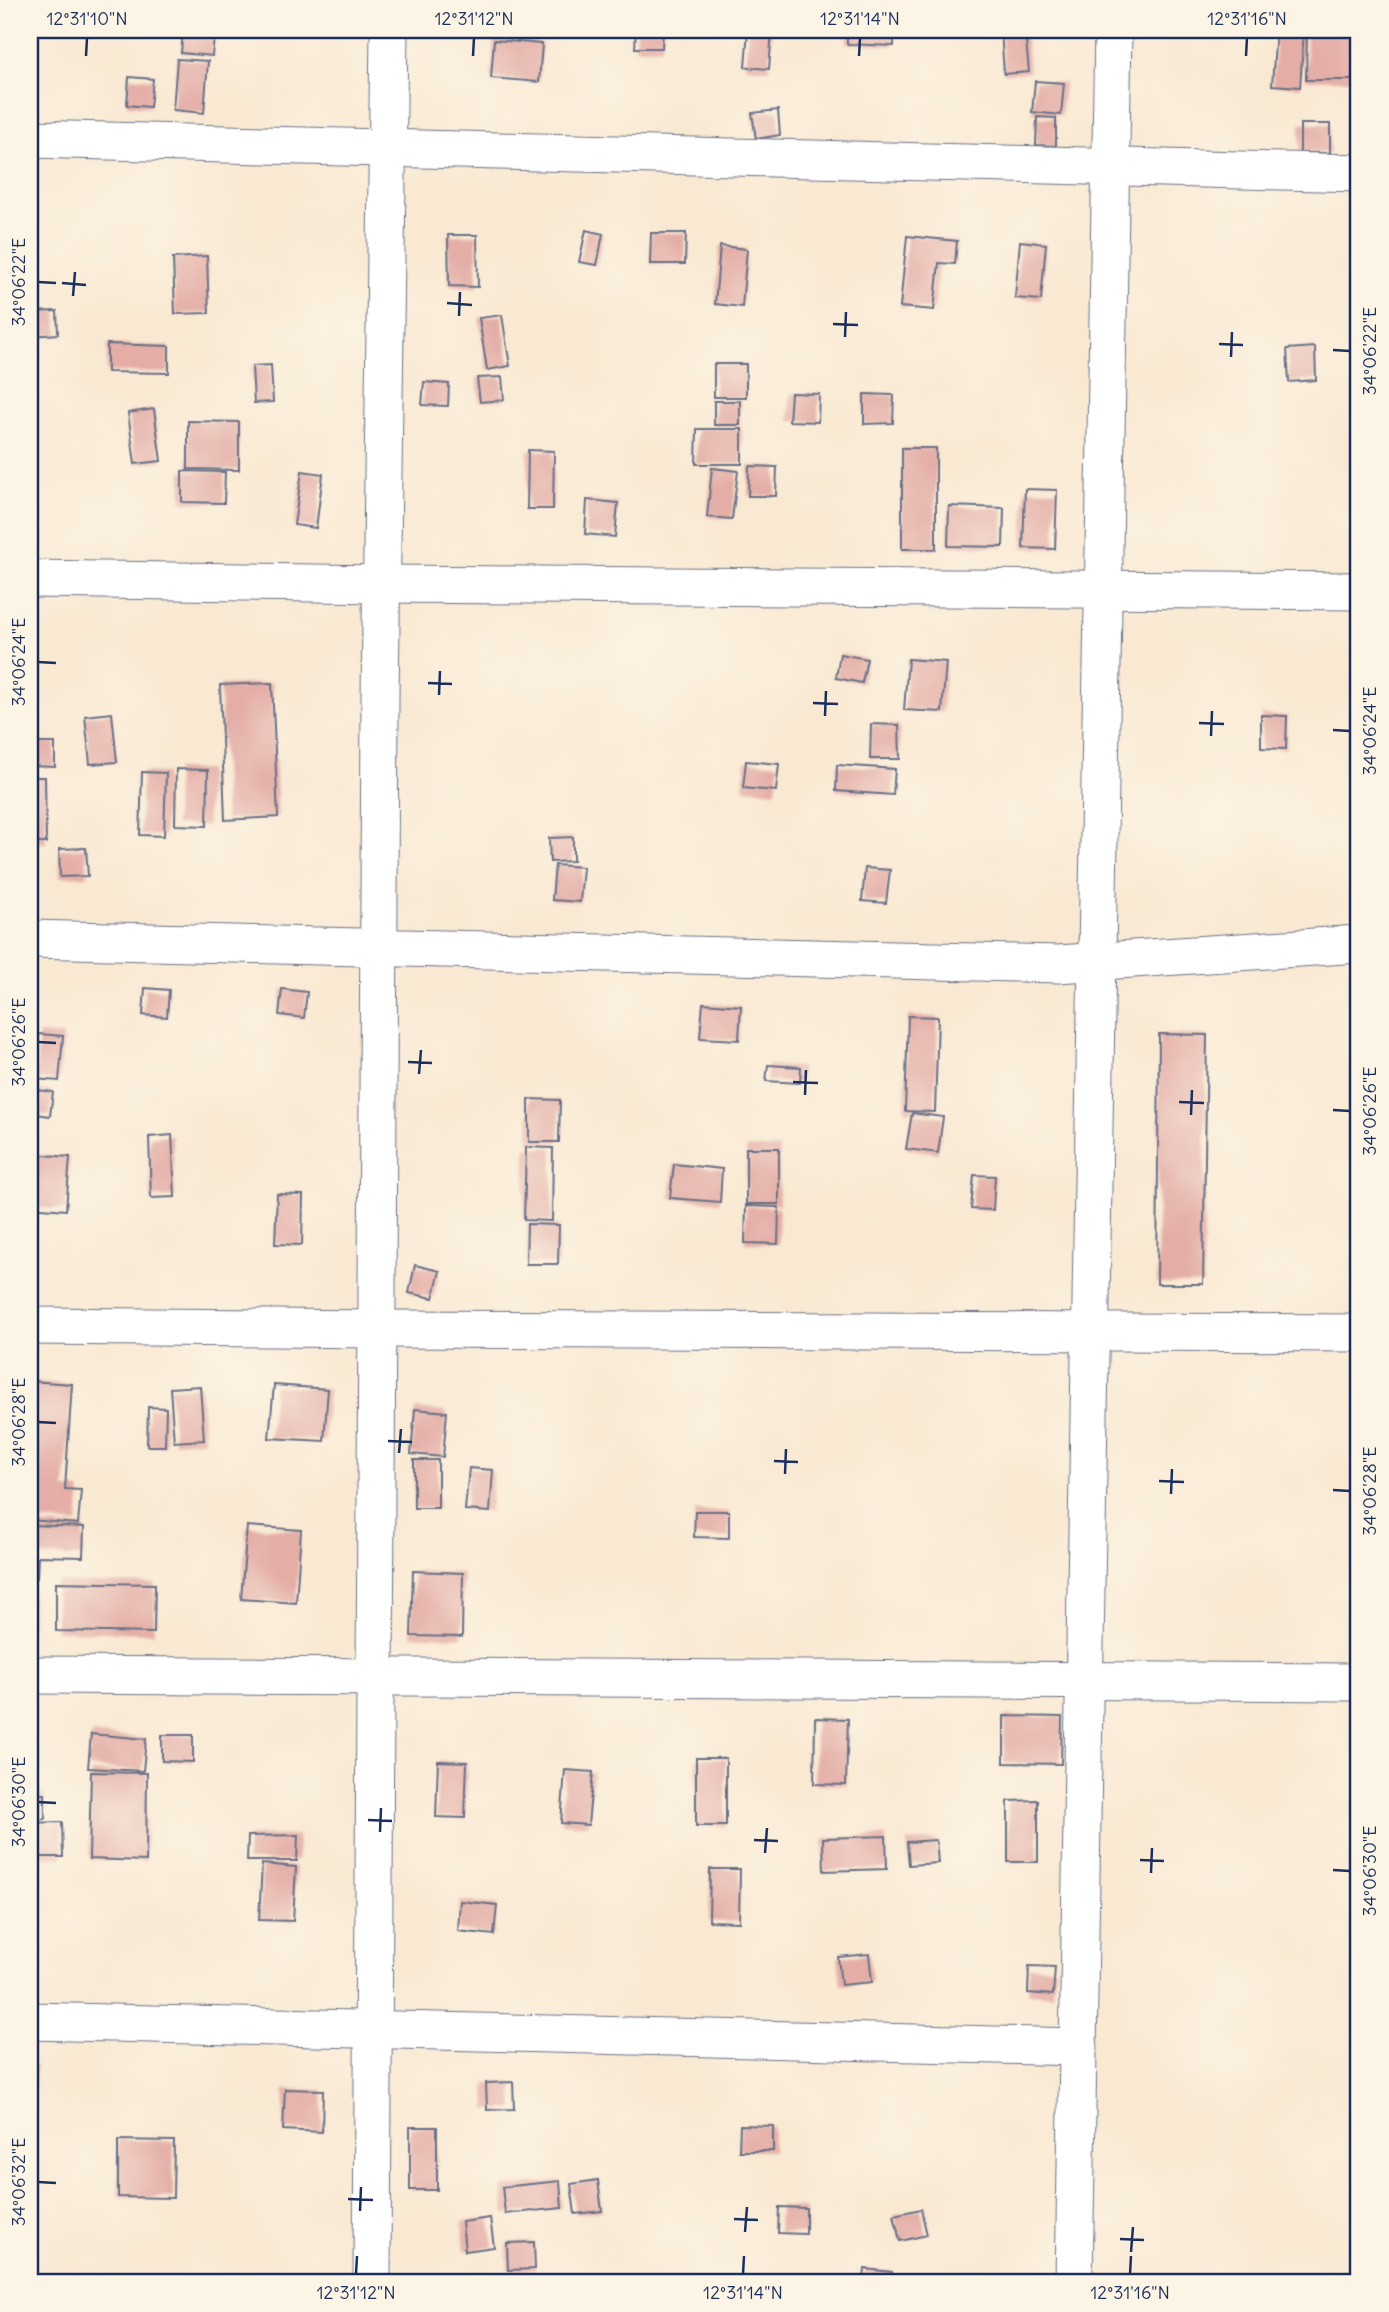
<svg xmlns="http://www.w3.org/2000/svg" width="1389" height="2312" viewBox="0 0 1389 2312" font-family="Delius,sans-serif">
<rect width="100%" height="100%" fill="#fcf5e5"/>
<filter id="ink" filterUnits="userSpaceOnUse"><feTurbulence type="fractalNoise" baseFrequency=".0143" numOctaves="2"/><feDisplacementMap in="SourceGraphic" scale="14" xChannelSelector="R" yChannelSelector="G"/><feConvolveMatrix kernelMatrix="1 2 1 2 8 2 1 2 1" color-interpolation-filters="sRGB"/></filter>
<filter id="wash" filterUnits="userSpaceOnUse"><feTurbulence type="fractalNoise" baseFrequency=".00686" numOctaves="4" result="noise"/><feDisplacementMap in="SourceGraphic" scale="28" xChannelSelector="R" yChannelSelector="G"/><feGaussianBlur stdDeviation="1.57" result="paint"/><feColorMatrix in="noise" values="0 0 0 0 0 0 0 0 0 0 0 0 0 0 0 0 0 1.4 0 .05"/><feComposite in="paint" operator="in"/></filter>
<g filter="url(#wash)">
<rect width="100%" height="100%" fill="#f9e9d3"/>
<g id="blocks">
<g fill="#e4aea7">
<polygon points="183,30 215,30 212,56 181,53"/>
<polygon points="636,30 663,30 662,48 635,48"/>
<polygon points="748,30 772,30 769,69 745,67"/>
<polygon points="847,30 894,30 894,46 847,44"/>
<polygon points="1001,30 1025,30 1029,72 1004,74"/>
<polygon points="1276,30 1304,30 1300,87 1272,85"/>
<polygon points="1307,30 1359,30 1359,80 1306,80"/>
<polygon points="494,40 542,44 539,82 491,78"/>
<polygon points="177,59 208,61 204,113 173,110"/>
<polygon points="129,77 153,79 150,107 127,105"/>
<polygon points="1035,81 1064,83 1061,115 1032,112"/>
<polygon points="778,110 780,135 756,139 752,113"/>
<polygon points="1037,117 1056,118 1056,146 1036,145"/>
<rect x="1300" y="124" width="30" height="29"/>
<polygon points="586,230 603,234 597,265 579,262"/>
<polygon points="651,233 686,233 685,264 650,264"/>
<polygon points="448,235 477,235 478,287 449,286"/>
<polygon points="907,236 957,241 955,264 939,263 934,310 900,307"/>
<polygon points="1020,241 1046,244 1041,300 1015,298"/>
<polygon points="720,246 747,249 742,307 715,304"/>
<polygon points="207,256 209,313 175,314 173,258"/>
<polygon points="57,311 58,334 32,336 30,312"/>
<polygon points="502,315 510,366 487,370 479,318"/>
<polygon points="107,344 169,346 169,373 107,372"/>
<polygon points="1315,347 1316,380 1289,382 1287,349"/>
<rect x="714" y="364" width="32" height="33"/>
<polygon points="271,365 273,402 254,403 252,366"/>
<polygon points="502,377 504,400 480,402 477,378"/>
<polygon points="424,382 449,384 448,406 422,405"/>
<polygon points="791,393 819,394 818,422 789,421"/>
<polygon points="864,394 894,395 893,423 864,424"/>
<rect x="714" y="401" width="26" height="24"/>
<polygon points="154,409 161,461 135,464 128,413"/>
<polygon points="188,421 239,422 239,470 188,469"/>
<polygon points="697,429 742,429 742,464 696,464"/>
<rect x="902" y="448" width="34" height="101"/>
<polygon points="528,450 554,451 553,509 527,509"/>
<polygon points="749,466 777,467 776,496 748,496"/>
<polygon points="712,468 738,471 732,519 707,517"/>
<polygon points="182,471 225,472 224,503 182,502"/>
<polygon points="302,471 323,474 316,528 294,525"/>
<polygon points="1025,489 1057,490 1055,549 1023,548"/>
<polygon points="587,500 618,503 615,537 585,534"/>
<polygon points="949,506 1004,508 1003,547 948,546"/>
<polygon points="840,654 867,659 862,683 836,678"/>
<polygon points="908,659 946,662 942,712 904,710"/>
<polygon points="272,683 278,817 225,820 220,685"/>
<polygon points="112,713 117,762 90,764 85,716"/>
<polygon points="1261,715 1287,716 1286,749 1261,748"/>
<polygon points="871,724 899,725 900,759 870,759"/>
<polygon points="30,743 55,743 55,767 30,766"/>
<polygon points="746,761 779,764 776,791 743,788"/>
<polygon points="837,765 895,769 893,795 836,791"/>
<polygon points="176,769 208,770 207,826 175,825"/>
<polygon points="142,772 166,773 164,836 140,835"/>
<polygon points="30,777 45,777 46,843 30,843"/>
<polygon points="573,837 573,861 550,862 549,838"/>
<polygon points="86,848 88,876 60,877 59,849"/>
<polygon points="555,865 583,867 580,902 552,900"/>
<polygon points="865,868 890,870 886,903 862,901"/>
<polygon points="145,988 169,990 167,1017 143,1015"/>
<polygon points="282,989 307,992 304,1018 279,1015"/>
<polygon points="703,1003 741,1006 739,1040 700,1038"/>
<polygon points="908,1016 938,1017 935,1112 905,1111"/>
<polygon points="39,1034 63,1036 59,1081 35,1079"/>
<polygon points="1159,1034 1207,1035 1203,1284 1157,1284"/>
<polygon points="768,1065 801,1067 800,1083 766,1081"/>
<polygon points="30,1089 53,1092 50,1116 30,1113"/>
<polygon points="529,1099 560,1100 559,1142 529,1142"/>
<polygon points="912,1113 943,1117 938,1153 906,1149"/>
<polygon points="172,1135 175,1197 151,1198 149,1137"/>
<polygon points="526,1147 553,1148 552,1221 524,1220"/>
<rect x="746" y="1148" width="33" height="56"/>
<polygon points="30,1154 70,1157 66,1210 30,1207"/>
<polygon points="674,1164 722,1169 720,1202 670,1198"/>
<polygon points="974,1175 995,1176 993,1210 971,1209"/>
<polygon points="277,1194 303,1195 302,1245 275,1244"/>
<polygon points="746,1206 779,1207 778,1244 745,1243"/>
<polygon points="527,1224 559,1225 558,1264 526,1264"/>
<polygon points="415,1265 440,1271 433,1298 409,1293"/>
<polygon points="30,1381 72,1384 65,1489 81,1490 78,1524 30,1520"/>
<polygon points="274,1385 328,1389 324,1441 269,1438"/>
<polygon points="200,1386 204,1440 174,1442 170,1388"/>
<polygon points="148,1407 166,1408 165,1446 147,1446"/>
<polygon points="415,1409 447,1412 443,1457 411,1454"/>
<rect x="414" y="1460" width="24" height="48"/>
<polygon points="469,1468 493,1470 490,1512 465,1510"/>
<polygon points="695,1511 729,1511 729,1538 694,1537"/>
<polygon points="30,1525 84,1527 83,1557 38,1556 37,1578 30,1577"/>
<polygon points="247,1526 301,1530 296,1603 241,1599"/>
<polygon points="413,1571 463,1573 462,1637 411,1636"/>
<polygon points="30,1581 33,1581 32,1627 30,1627"/>
<polygon points="56,1582 155,1584 154,1633 56,1631"/>
<polygon points="1004,1716 1062,1717 1061,1764 1004,1763"/>
<polygon points="815,1718 848,1719 846,1785 814,1784"/>
<polygon points="91,1734 146,1739 143,1771 88,1768"/>
<polygon points="162,1735 193,1735 193,1762 162,1761"/>
<rect x="696" y="1758" width="30" height="68"/>
<polygon points="438,1761 467,1762 465,1818 436,1817"/>
<polygon points="565,1770 593,1772 588,1825 561,1823"/>
<polygon points="91,1772 147,1773 146,1861 89,1859"/>
<polygon points="30,1794 45,1794 45,1819 30,1820"/>
<polygon points="1038,1800 1038,1862 1008,1862 1008,1801"/>
<polygon points="62,1822 63,1857 30,1857 30,1823"/>
<polygon points="298,1835 297,1861 247,1861 248,1836"/>
<polygon points="886,1836 887,1869 824,1871 823,1838"/>
<polygon points="936,1840 938,1863 909,1865 907,1842"/>
<polygon points="262,1864 296,1867 293,1921 259,1920"/>
<polygon points="710,1869 740,1869 739,1922 709,1921"/>
<polygon points="460,1901 497,1905 494,1935 458,1931"/>
<polygon points="869,1954 872,1982 841,1985 838,1957"/>
<polygon points="1029,1966 1055,1967 1053,1995 1028,1993"/>
<polygon points="30,2065 36,2066 33,2097 30,2096"/>
<polygon points="513,2082 514,2109 487,2110 486,2083"/>
<polygon points="285,2089 323,2090 322,2132 283,2130"/>
<polygon points="740,2125 773,2126 773,2151 739,2151"/>
<rect x="410" y="2127" width="27" height="63"/>
<polygon points="118,2140 174,2141 173,2198 118,2197"/>
<polygon points="598,2180 602,2211 575,2214 571,2184"/>
<polygon points="560,2181 562,2208 505,2214 502,2187"/>
<polygon points="779,2207 806,2208 806,2234 778,2233"/>
<polygon points="921,2209 927,2235 900,2241 894,2215"/>
<polygon points="490,2218 494,2247 465,2251 462,2222"/>
<polygon points="534,2242 535,2269 508,2270 507,2243"/>
<polygon points="865,2269 892,2272 891,2282 864,2282"/>
</g>
</g>
</g>
<g filter="url(#ink)">
<use href="#blocks" fill-opacity="0" stroke="#697087" stroke-width="2"/>
<g fill="none" stroke-linecap="round" stroke-linejoin="round">
<g stroke="#697087" stroke-width="39">
<g id="street">
<polyline points="30,139 1359,173"/>
<polyline points="30,579 382,584 1359,591"/>
<polyline points="30,939 1058,964 1359,944"/>
<polyline points="30,1326 377,1329 1359,1333"/>
<polyline points="30,1675 1359,1682"/>
<polyline points="30,2021 1079,2047"/>
<polyline points="372,2282 380,699 389,30"/>
<polyline points="1074,2282 1113,30"/>
</g>
</g>
<use href="#street" stroke="#fff" stroke-width="37"/>
</g>
</g>
<path fill="none" stroke="#1b2f5e" stroke-width="2.5" d="M 86,56 L 87,38M 473,56 L 474,38M 859,56 L 860,38M 1246,56 L 1247,38M 38,282 L 56,283M 62,283 L 86,285M 73,296 L 75,272M 447,303 L 472,305M 459,316 L 460,292M 833,324 L 858,325M 845,337 L 846,312M 1219,344 L 1243,345M 1333,350 L 1350,351M 1231,357 L 1232,332M 38,662 L 56,663M 428,683 L 452,684M 439,695 L 440,671M 813,703 L 838,704M 825,716 L 826,691M 1199,723 L 1224,724M 1333,730 L 1350,731M 1211,736 L 1212,711M 38,1042 L 56,1043M 408,1062 L 432,1063M 419,1074 L 421,1050M 793,1082 L 818,1083M 805,1095 L 806,1070M 1179,1102 L 1204,1103M 1333,1110 L 1350,1111M 1191,1115 L 1192,1090M 38,1422 L 56,1423M 388,1441 L 412,1442M 399,1453 L 401,1429M 774,1461 L 798,1462M 785,1474 L 786,1449M 1159,1481 L 1184,1482M 1333,1490 L 1350,1491M 1171,1494 L 1172,1469M 38,1802 L 56,1803M 368,1820 L 392,1821M 380,1832 L 381,1808M 754,1840 L 778,1841M 765,1853 L 767,1828M 1140,1860 L 1164,1861M 1333,1870 L 1350,1871M 1151,1873 L 1152,1848M 38,2182 L 56,2183M 348,2199 L 373,2200M 360,2211 L 361,2187M 734,2219 L 758,2220M 745,2232 L 747,2207M 1120,2239 L 1144,2240M 1131,2252 L 1133,2227M 356,2274 L 357,2256M 743,2274 L 744,2256M 1130,2274 L 1131,2256"/>
<rect width="1389" height="2312" fill="none" stroke="#fcf5e5" stroke-width="77"/>
<rect x="38" y="38" width="1312" height="2236" fill="none" stroke="#1b2f5e" stroke-width="2.5"/>
<g font-size="18" text-anchor="middle" fill="#1b2f5e">
<text x="87" y="25">12°31'10"N</text>
<text x="474" y="25">12°31'12"N</text>
<text x="860" y="25">12°31'14"N</text>
<text x="1247" y="25">12°31'16"N</text>
<text transform="translate(19 282) rotate(-90)" y="6">34°06'22"E</text>
<text transform="translate(1370 351) rotate(-90)" y="6">34°06'22"E</text>
<text transform="translate(19 662) rotate(-90)" y="6">34°06'24"E</text>
<text transform="translate(1370 731) rotate(-90)" y="6">34°06'24"E</text>
<text transform="translate(19 1042) rotate(-90)" y="6">34°06'26"E</text>
<text transform="translate(1370 1111) rotate(-90)" y="6">34°06'26"E</text>
<text transform="translate(19 1422) rotate(-90)" y="6">34°06'28"E</text>
<text transform="translate(1370 1491) rotate(-90)" y="6">34°06'28"E</text>
<text transform="translate(19 1802) rotate(-90)" y="6">34°06'30"E</text>
<text transform="translate(1370 1871) rotate(-90)" y="6">34°06'30"E</text>
<text transform="translate(19 2182) rotate(-90)" y="6">34°06'32"E</text>
<text x="356" y="2299">12°31'12"N</text>
<text x="743" y="2299">12°31'14"N</text>
<text x="1130" y="2299">12°31'16"N</text>
</g>
</svg>
